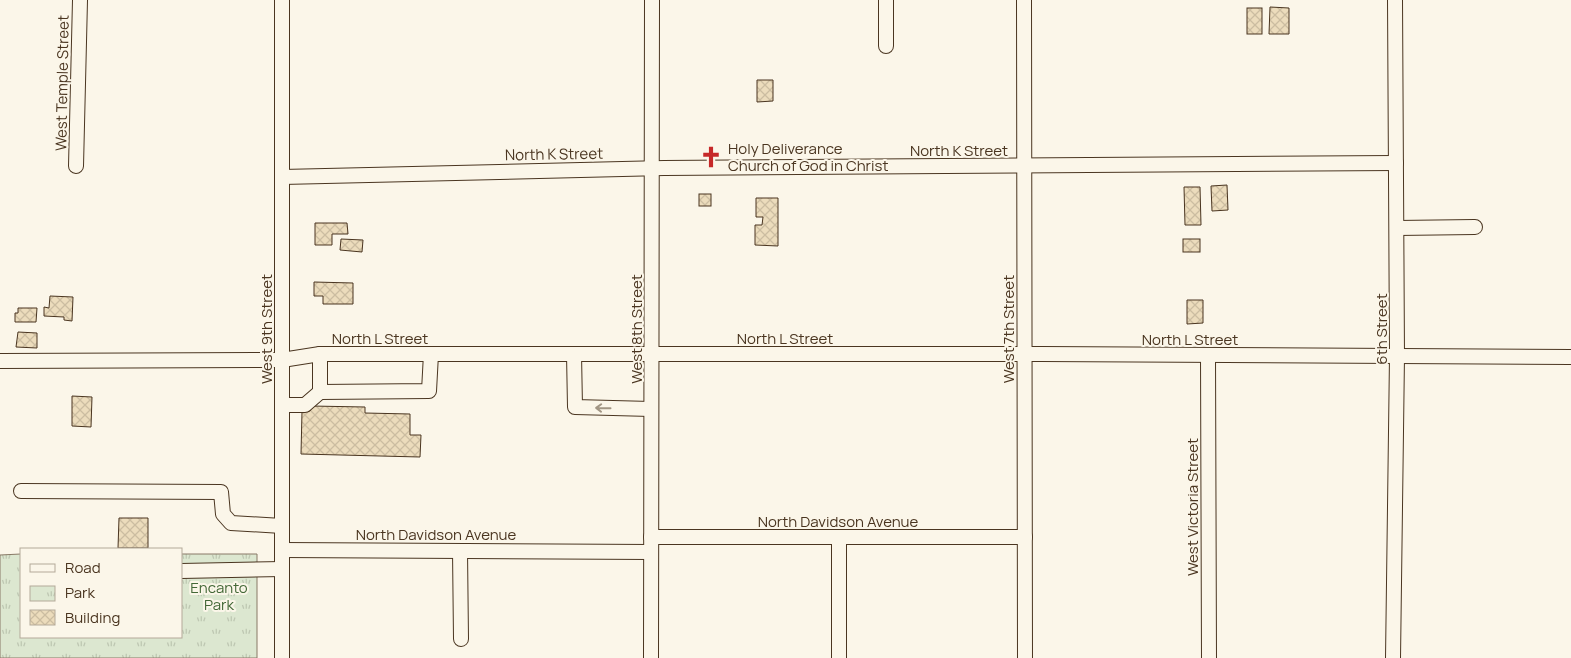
<svg xmlns="http://www.w3.org/2000/svg" width="1571" height="658" viewBox="0 0 1571 658" font-family="Manrope,sans-serif">
<defs>
<pattern id="park-tufts" width="24" height="20" patternUnits="userSpaceOnUse" patternTransform="scale(1.25)"><rect width="24" height="20" fill="#dce7d0"/><path d="M3 7l-1-3M5 7V3M7 7l1-3M15 17l-1-3M17 17v-4M19 17l1-3" fill="none" stroke="#bec7b2"/></pattern>
<pattern id="building-cross-hatch" width="8" height="8" patternUnits="userSpaceOnUse" patternTransform="scale(1.25)"><rect width="8" height="8" fill="#ecdcbc"/><path d="M0 0l8 8M0 8l8-8" fill="none" stroke="#ccbda1"/></pattern>
</defs>
<rect width="100%" height="100%" fill="#fbf6e9"/>
<polygon fill="url(#park-tufts)" stroke="#887966" points="21,554 21,637 181,637 181,554 257,554 257,658 0,658 0,555"/>
<g fill="url(#building-cross-hatch)" stroke="#4a3520">
<polygon points="1270,7 1289,8 1289,34 1269,34"/>
<rect x="1247" y="8" width="15" height="26"/>
<polygon points="757,80 773,80 773,101 757,102"/>
<polygon points="1227,185 1228,210 1212,211 1211,186"/>
<polygon points="1184,187 1200,187 1201,225 1185,225"/>
<rect x="699" y="194" width="12" height="12"/>
<polygon points="756,198 778,198 778,246 755,245 755,225 762,225 763,217 756,217"/>
<polygon points="315,223 347,223 348,234 332,234 332,245 315,245"/>
<polygon points="341,239 363,240 362,252 340,250"/>
<rect x="1183" y="239" width="17" height="13"/>
<polygon points="314,282 353,283 353,304 323,304 323,296 314,296"/>
<polygon points="50,296 73,297 72,321 64,320 64,317 44,316 44,307 49,308"/>
<polygon points="1187,300 1203,300 1203,323 1187,324"/>
<polygon points="18,308 37,308 36,322 15,322 15,313 18,313"/>
<polygon points="18,332 37,333 37,348 16,347"/>
<polygon points="72,396 92,397 91,427 72,426"/>
<polygon points="311,406 365,407 365,413 410,414 410,435 421,435 420,457 301,454 302,411 310,411"/>
<polygon points="119,518 148,518 148,548 118,548"/>
</g>
<g fill="none" stroke-linecap="round" stroke-linejoin="round">
<g stroke="#4a3520" stroke-width="16">
<g id="minor">
<polyline points="1024,0 1025,658"/>
<polyline points="886,46 886,0"/>
<polyline points="76,166 80,0"/>
<polyline points="282,177 664,168 1396,163"/>
<polyline points="1397,228 1475,227"/>
<polyline points="320,354 320,392"/>
<polyline points="574,354 575,407 651,409"/>
<polyline points="1208,355 1209,658"/>
<polyline points="0,361 282,360 320,354 1042,354 1571,357"/>
<polyline points="282,405 305,405 320,392 429,391 431,354"/>
<polyline points="21,491 221,492 223,514 231,523 282,526"/>
<polyline points="651,537 1025,537"/>
<polyline points="839,537 839,658"/>
<polyline points="282,550 651,552"/>
<polyline points="460,551 461,639"/>
<polyline points="181,571 282,569"/>
<polyline points="282,658 282,0"/>
<polyline points="651,658 652,0"/>
<polyline points="1393,658 1397,356 1395,0"/>
</g>
</g>
<use href="#minor" stroke="#fbf6e9" stroke-width="14"/>
</g>
<defs><path id="oneway-shaft" d="M-6 0H5M1.5-3L5.5 0L1.5 3" fill="none" stroke-width="1.6" stroke-linecap="round" stroke-linejoin="round" transform="scale(1.25)"/></defs>
<use stroke="#a29684" href="#oneway-shaft" transform="translate(603 408) rotate(-179)"/>
<defs>
<g id="church-bare" transform="scale(1.725)"><path d="M-1.2-6h2.4v3.5h3.3v2.4h-3.3V6h-2.4V-.1h-3.3v-2.4h3.3Z" fill="#c62828" stroke="#fbf6e9" stroke-width="2.5" paint-order="stroke"/></g>
</defs>
<g fill-rule="evenodd">
<use href="#church-bare" x="711" y="157"/>
</g>
<g text-anchor="middle" dominant-baseline="central" stroke-width="4" stroke-linejoin="round" paint-order="stroke">
<g font-size="15" fill="#4a3520" stroke="#fbf6e9">
<text transform="translate(62 83) rotate(-89)">West Temple Street</text>
<text x="959" y="150">North K Street</text>
<text transform="translate(554 154) rotate(-1)">North K Street</text>
<text transform="translate(266 329) rotate(-90)">West 9th Street</text>
<text transform="translate(636 329) rotate(-90)">West 8th Street</text>
<text transform="translate(1008 329) rotate(-90)">West 7th Street</text>
<text transform="translate(1381 329) rotate(-90)">6th Street</text>
<text x="380" y="338">North L Street</text>
<text x="785" y="338">North L Street</text>
<text x="1190" y="339">North L Street</text>
<text transform="translate(1192 507) rotate(-90)">West Victoria Street</text>
<text x="838" y="521">North Davidson Avenue</text>
<text x="436" y="534">North Davidson Avenue</text>
</g>
<g font-size="15" fill="#4a3520" stroke="#fbf6e9" text-anchor="start">
<text x="728" y="148">Holy Deliverance<tspan x="728" dy="17">Church of God in Christ</tspan></text>
</g>
<g font-size="15" fill="#436837" stroke="#fbf6e9">
<text x="219" y="587">Encanto<tspan x="219" dy="17">Park</tspan></text>
</g>
</g>
<rect x="20" y="548" width="162" height="90" fill="#fbf6e9" stroke="#b4a999"/>
<rect x="30" y="564" width="25" height="8" fill="#fbf6e9" stroke="#b4a999"/>
<text x="65" y="573" font-size="15" fill="#4a3520">Road</text>
<rect x="30" y="586" width="25" height="15" fill="url(#park-tufts)" stroke="#b4a999"/>
<text x="65" y="598" font-size="15" fill="#4a3520">Park</text>
<rect x="30" y="610" width="25" height="15" fill="url(#building-cross-hatch)" stroke="#b4a999"/>
<text x="65" y="623" font-size="15" fill="#4a3520">Building</text>
</svg>
